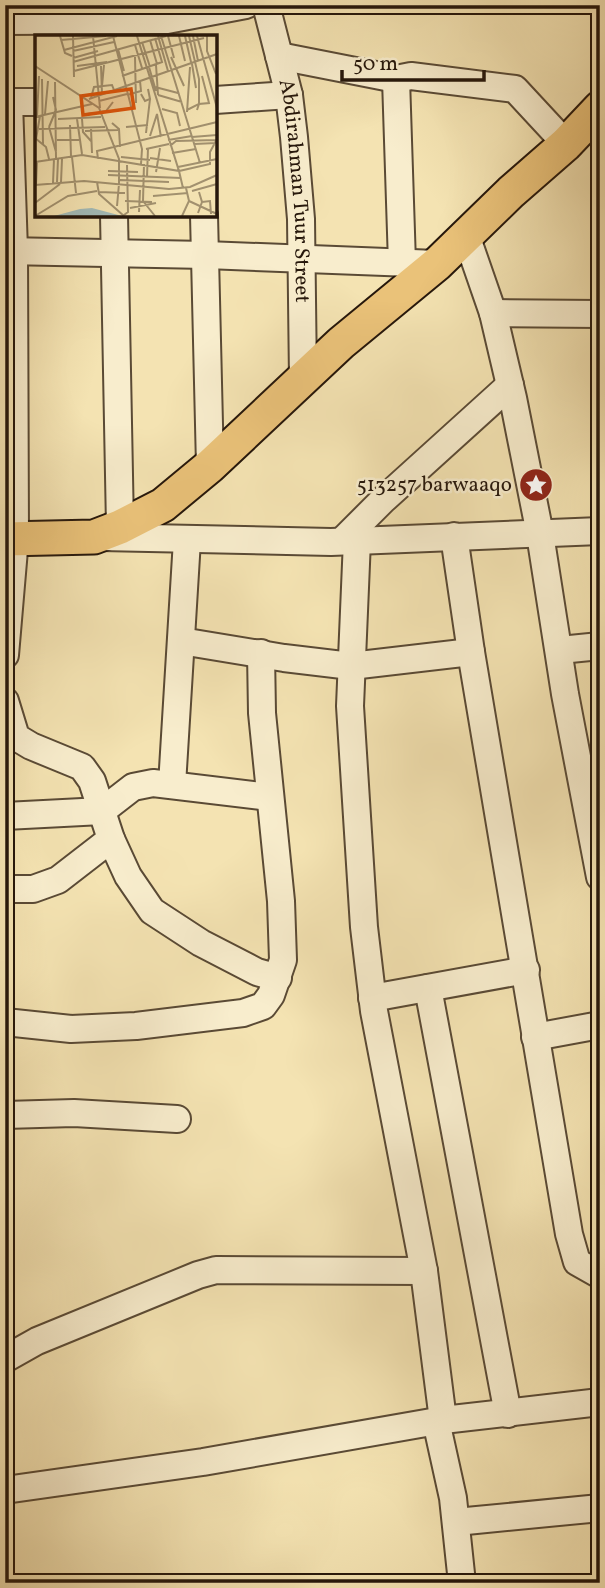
<svg xmlns="http://www.w3.org/2000/svg" width="605" height="1588" viewBox="0 0 605 1588" font-family="Vollkorn,serif">
<rect width="100%" height="100%" fill="#f4e3b2"/>
<filter id="stains"><feTurbulence type="fractalNoise" baseFrequency=".00286" numOctaves="4"/><feColorMatrix values="0 0 0 0 .2 0 0 0 0 .09 0 0 0 0 .02 0 0 0 .5 -.17"/></filter>
<radialGradient id="worn" r=".72"><stop offset=".6" stop-color="#630" stop-opacity="0"/><stop offset="1" stop-color="#630" stop-opacity=".3"/></radialGradient>
<g fill="none" stroke-linecap="round" stroke-linejoin="round">
<g stroke="#5a4a35" stroke-width="30">
<g id="minor">
<path id="s1" d="M 266,5 L 289,95 L 294,137 L 301,219 L 303,379"/>
<polyline points="5,21 167,20 246,5"/>
<polyline points="279,56 396,79 411,76 515,89 566,144"/>
<polyline points="396,79 402,263"/>
<polyline points="215,100 289,95"/>
<polyline points="5,102 37,102"/>
<polyline points="114,215 120,527"/>
<polyline points="204,215 210,466"/>
<polyline points="466,235 493,313 513,398 540,534 565,694 600,877"/>
<polyline points="5,251 206,255 437,264"/>
<polyline points="493,313 600,314"/>
<polyline points="454,536 471,652 569,1234 577,1262 600,1275"/>
<polyline points="101,537 331,542 600,531"/>
<polyline points="357,540 350,706 364,927 374,1011 424,1271 443,1420"/>
<polyline points="342,541 383,500 510,385"/>
<polyline points="181,641 284,658 351,666 471,652"/>
<polyline points="560,650 600,646"/>
<polyline points="5,655 15,538 14,251 9,102"/>
<polyline points="5,701 16,737 31,746 82,767 92,781 111,839 128,876 152,911 201,943 257,972 278,978"/>
<polyline points="172,785 187,540"/>
<polyline points="5,816 102,811 133,787 153,783 270,797"/>
<polyline points="5,889 33,889 58,880 111,839"/>
<polyline points="428,988 508,1414"/>
<polyline points="372,998 526,970"/>
<polyline points="5,1022 71,1029 136,1026 243,1013 263,1006 271,995 283,960 281,901 262,713 261,653"/>
<polyline points="535,1037 600,1025"/>
<polyline points="5,1115 74,1113 177,1119"/>
<polyline points="5,1359 37,1341 198,1275 216,1270 424,1271"/>
<polyline points="436,1421 453,1498 462,1583"/>
<polyline points="5,1490 203,1462 443,1420 600,1402"/>
<polyline points="456,1522 600,1508"/>
</g>
</g>
<g stroke="#26170b" stroke-width="37">
<polyline id="major" points="5,539 94,537 120,527 163,505 210,466 341,343 437,264 511,192 566,144 600,108"/>
</g>
<use href="#minor" stroke="#f8edcd" stroke-width="26"/>
<use href="#major" stroke="#eac279" stroke-width="33"/>
</g>
<defs>
<g id="sight-disc" transform="scale(1.75)"><circle r="9.5" fill="#8f2418" stroke="#f8edcd"/><path d="M0-6L1.8-2.2L6-1.7L2.9 1.2L3.7 5.4L0 3.3L-3.7 5.4L-2.9 1.2L-6-1.7L-1.8-2.2Z" fill="#fff"/></g>
</defs>
<g fill-rule="evenodd">
<use href="#sight-disc" x="536" y="485"/>
</g>
<g text-anchor="middle" dominant-baseline="central" stroke-width="5" stroke-linejoin="round" paint-order="stroke">
<g font-size="21" fill="#26170b" stroke="#f8edcd">
<text stroke="none"><textPath href="#s1" startOffset="189">Abdirahman Tuur Street</textPath></text>
</g>
<g font-size="21" fill="#26170b" stroke="#f8edcd" text-anchor="end">
<text x="512" y="485">513257 barwaaqo</text>
</g>
</g>
<g transform="translate(35 35)">
<rect width="182" height="182" fill="#f4e3b2"/>
<path d="M 57,173 L 87,181 L 19,181 L 45,174 Z" fill="#a2bbb9"/>
<path fill="none" stroke="#a2916f" stroke-width="2" d="M 25,1 L 30,18 L 37,21M 38,1 L 39,42M 58,1 L 65,73M 78,1 L 107,114 L 106,129M 102,1 L 144,136 L 175,129 L 175,117 L 182,104M 123,1 L 133,36M 126,1 L 165,128M 133,1 L 139,23M 144,1 L 150,26M 150,1 L 156,27M 158,1 L 163,26M 162,1 L 182,73M 172,1 L 172,16 L 181,39M 26,5 L 71,1M 115,5 L 122,29M 107,7 L 115,32M 100,10 L 107,33M 83,14 L 89,36M 29,15 L 82,1M 38,16 L 79,7M 100,22 L 101,68M 136,22 L 149,51M 38,23 L 63,16M 38,27 L 131,1M 157,29 L 161,53M 121,30 L 123,60M 0,31 L 64,73 L 84,124 L 84,149M 42,31 L 72,27M 66,31 L 67,59M 114,32 L 121,56M 39,36 L 169,3M 87,41 L 127,27 L 120,3M 7,44 L 8,109M 20,47 L 21,123M 67,51 L 69,30M 120,52 L 143,58M 106,59 L 110,66 L 115,64 L 113,54M 92,60 L 106,56 L 105,46M 123,60 L 147,67M 56,63 L 59,52 L 77,50 L 79,55M 54,64 L 182,19M 64,66 L 92,59M 127,74 L 142,78 L 145,91M 152,75 L 164,69 L 164,44 L 154,1M 162,75 L 164,69 L 174,68 L 167,41M 152,77 L 155,32M 10,79 L 13,46M 52,79 L 71,76 L 78,67M 2,81 L 4,41M 0,82 L 57,69M 23,84 L 66,82M 42,84 L 47,119M 47,84 L 48,97 L 56,106M 77,88 L 84,94 L 85,112M 35,90 L 36,121M 14,92 L 21,75 L 18,62M 14,92 L 21,117M 91,92 L 113,90M 4,94 L 70,92M 56,94 L 57,118M 50,96 L 83,95M 111,98 L 115,64M 115,101 L 122,79 L 126,102M 157,102 L 182,100M 0,103 L 11,112 L 14,124M 1,104 L 5,81M 22,105 L 44,105M 133,105 L 157,101M 159,109 L 181,108M 135,111 L 141,106 L 182,105M 111,114 L 134,109M 137,118 L 161,114M 37,122 L 41,158M 86,122 L 115,125M 115,123 L 136,126M 63,124 L 62,116 L 182,87M 0,127 L 47,120 L 144,136 L 148,153M 109,129 L 108,166 L 120,181M 143,132 L 182,124M 73,136 L 103,137M 121,137 L 125,113M 73,140 L 146,143M 112,142 L 113,113M 85,145 L 134,147M 22,147 L 23,124M 26,147 L 27,124M 62,147 L 64,159 L 89,181M 18,148 L 19,124M 0,150 L 49,146 L 134,154 L 155,152 L 182,140M 1,150 L 2,127M 157,156 L 182,149M 64,157 L 90,158M 118,161 L 153,158M 90,166 L 117,167M 154,166 L 182,179M 167,167 L 175,166 L 176,179M 0,168 L 25,149M 82,171 L 84,149M 95,173 L 121,168M 104,177 L 105,155M 163,178 L 167,167 L 164,157M 89,180 L 93,177 L 92,130M 0,181 L 33,161 L 62,156M 147,181 L 154,166 L 151,153"/>
<path fill="#de560c" fill-opacity="0.15" stroke="#de560c" stroke-width="3.5" d="M 96,54 L 99,73 L 48,80 L 46,61 Z"/>
<rect width="182" height="182" fill="none" stroke="#26170b" stroke-width="3.5"/>
</g>
<rect width="605" height="1588" fill="none" stroke="#f4e3b2" stroke-width="28"/>
<rect x="7" y="7" width="591" height="1574" fill="none" stroke="#26170b" stroke-width="3.5"/>
<rect x="14" y="14" width="577" height="1560" fill="none" stroke="#26170b" stroke-width="2"/>
<path d="M342 70v10h142v-10" fill="none" stroke="#26170b" stroke-width="3.5"/>
<text x="353" y="70" font-size="21" fill="#26170b" stroke="#f8edcd" stroke-width="5" paint-order="stroke">50 m</text>
<rect width="100%" height="100%" filter="url(#stains)"/>
<rect width="100%" height="100%" fill="url(#worn)"/>
</svg>
